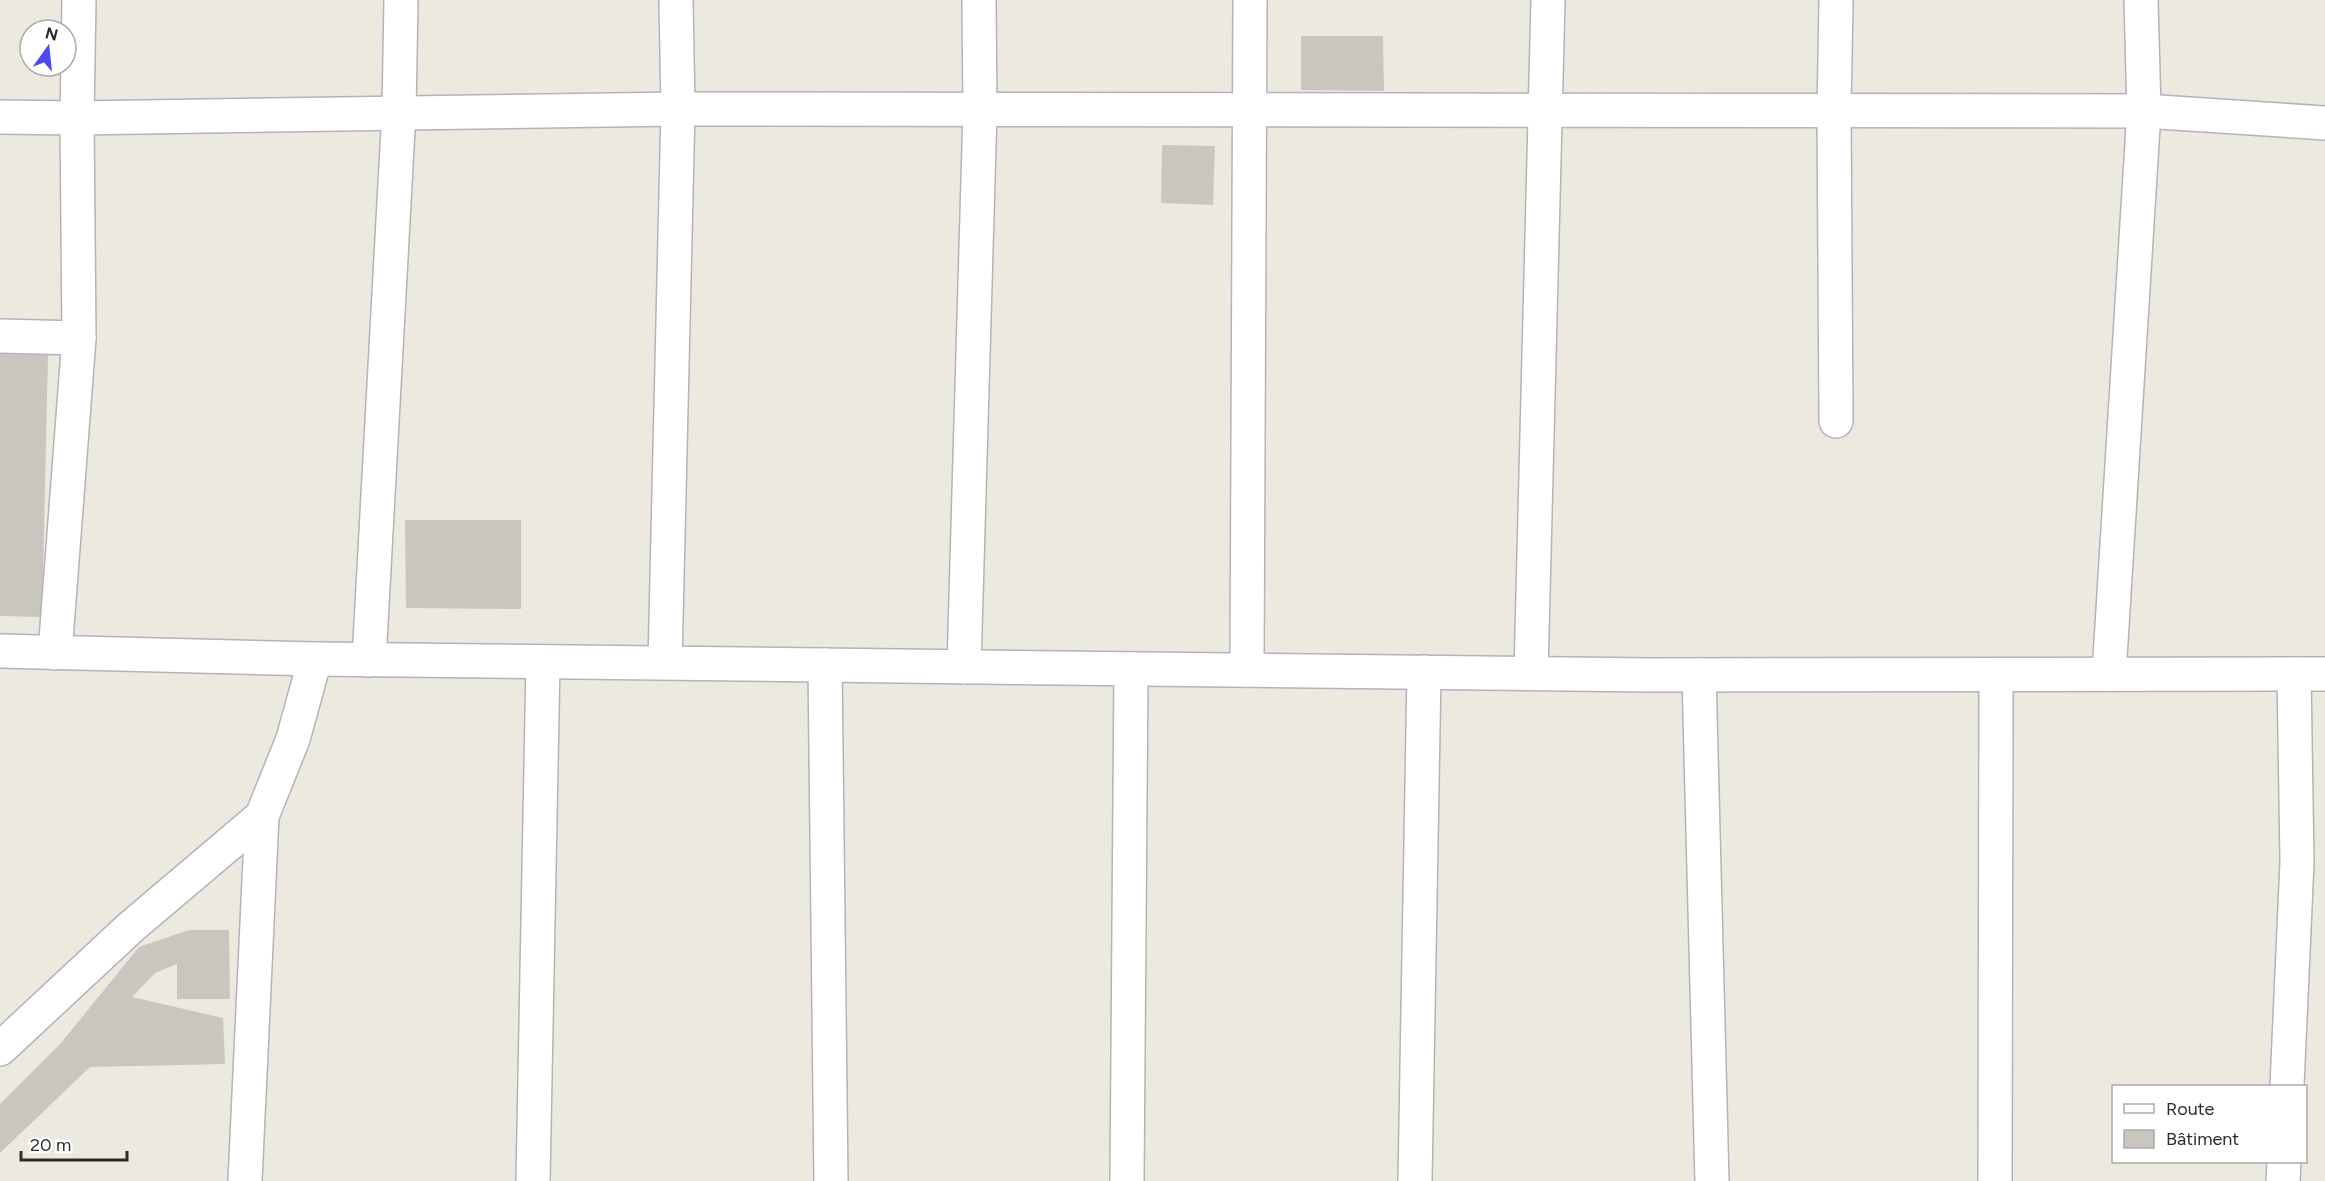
<svg xmlns="http://www.w3.org/2000/svg" width="2325" height="1181" viewBox="0 0 2325 1181" font-family="Figtree,sans-serif">
<rect width="100%" height="100%" fill="#eceadf"/>
<g fill="#c8c6be">
<polygon points="1301,36 1383,36 1384,91 1301,90"/>
<polygon points="1162,145 1215,146 1213,205 1161,203"/>
<polygon points="0,354 48,355 42,617 0,616"/>
<polygon points="405,520 521,520 521,609 406,608"/>
<polygon points="189,930 229,930 230,999 177,999 177,964 155,973 132,997 223,1018 225,1064 90,1067 0,1153 0,1104 61,1043 139,947"/>
</g>
<g fill="none" stroke-linecap="round" stroke-linejoin="round">
<g stroke="#b3b2be" stroke-width="36">
<g id="minor">
<polyline points="1836,0 1834,112 1836,421"/>
<polyline points="0,117 77,118 678,109 2144,111 2325,123"/>
<polyline points="0,336 79,338"/>
<polyline points="0,651 315,659 1652,675 2325,674"/>
<polyline points="55,653 79,338 77,118 79,0"/>
<polyline points="369,660 399,111 401,0"/>
<polyline points="665,663 678,109 676,0"/>
<polyline points="825,665 831,1181"/>
<polyline points="964,667 980,110 979,0"/>
<polyline points="1247,670 1250,0"/>
<polyline points="1531,673 1548,0"/>
<polyline points="2109,674 2144,111 2141,0"/>
<polyline points="1699,675 1712,1181"/>
<polyline points="0,1049 131,927 262,816 293,739 315,659"/>
<polyline points="2287,1086 2297,862 2294,674"/>
<polyline points="245,1181 262,816"/>
<polyline points="533,1181 543,662"/>
<polyline points="1127,1181 1131,669"/>
<polyline points="1415,1181 1424,672"/>
<polyline points="1995,1181 1996,675"/>
<polyline points="2283,1181 2284,1162"/>
</g>
</g>
<use href="#minor" stroke="#fff" stroke-width="33"/>
</g>
<rect x="2112" y="1085" width="195" height="78" fill="#ffffff" stroke="#ababab" stroke-width="1.5"/>
<rect x="2124" y="1104" width="30" height="9" fill="#ffffff" stroke="#ababab" stroke-width="1.5"/>
<text x="2166" y="1115" font-size="18" fill="#2c2c2c">Route</text>
<rect x="2124" y="1130" width="30" height="18" fill="#c8c6be" stroke="#ababab" stroke-width="1.5"/>
<text x="2166" y="1145" font-size="18" fill="#2c2c2c">Bâtiment</text>
<g transform="translate(48 48) rotate(15)"><circle r="28" fill="#ffffff" stroke="#ababab" stroke-width="1.5"/>
<path d="M0-4.5L10 22L0 15L-10 22Z" fill="#4d49ef"/>
<text y="-9" font-size="16" font-weight="bold" text-anchor="middle" fill="#2c2c2c">N</text>
</g>
<path d="M21 1151v9h106v-9" fill="none" stroke="#2c2c2c" stroke-width="3"/>
<text x="30" y="1151" font-size="18" fill="#2c2c2c" stroke="#ffffff" stroke-width="4.5" paint-order="stroke">20 m</text>
</svg>
